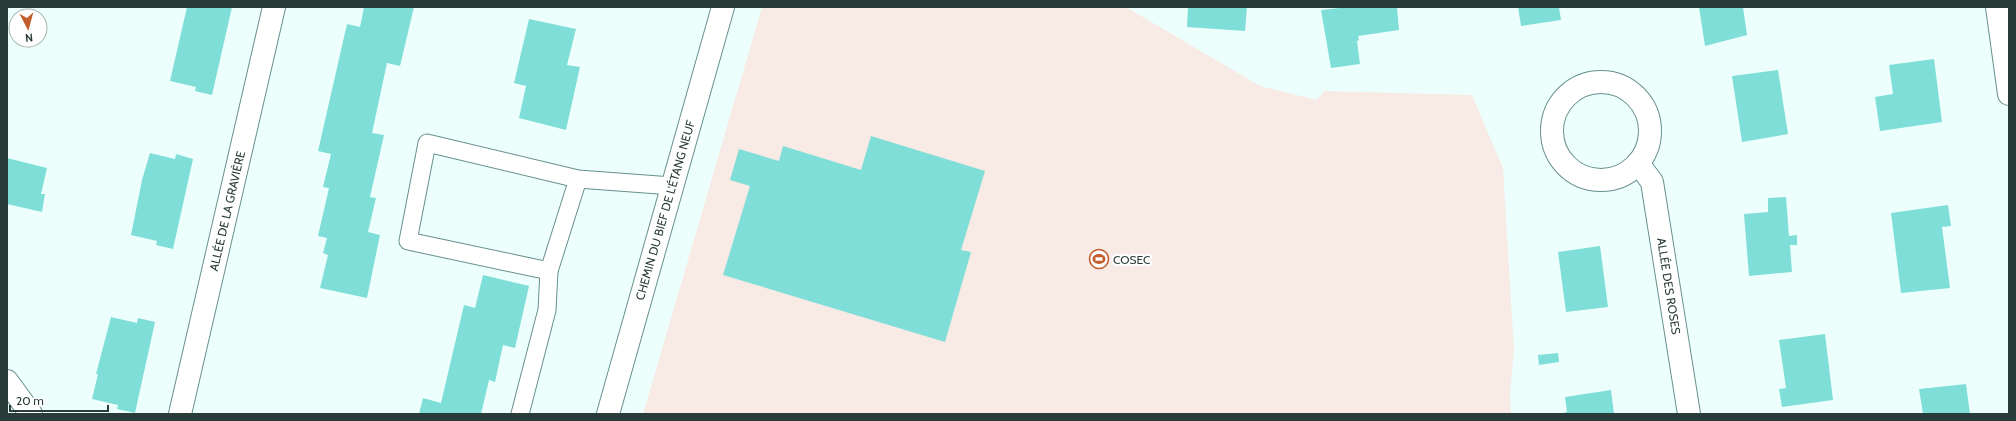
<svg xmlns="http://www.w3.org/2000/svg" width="2016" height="421" viewBox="0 0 2016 421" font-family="Cabin,sans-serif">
<rect width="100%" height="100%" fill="#edfffd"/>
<polygon fill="#f8eae4" points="762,7 1126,7 1260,86 1317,100 1324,91 1472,95 1503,168 1514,350 1510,393 1511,414 643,414"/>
<g fill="#7fdfd8">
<polygon points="187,7 232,7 212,95 195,91 196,87 170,81"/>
<polygon points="364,7 414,7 400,66 387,63 372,133 384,135 370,197 376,198 368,232 380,235 367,298 320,288 328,255 323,253 327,238 318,236 329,188 323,187 331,154 318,151 347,24 360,27"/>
<polygon points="1188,7 1247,7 1245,31 1187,27"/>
<polygon points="1349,7 1397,7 1399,30 1358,36 1359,40 1357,41 1360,64 1331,68 1321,10"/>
<polygon points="1518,7 1559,7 1561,20 1521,26"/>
<polygon points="1699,7 1743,7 1747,35 1705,46"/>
<polygon points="529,19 576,29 567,65 580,67 566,130 519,118 526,86 514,83"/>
<polygon points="1934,59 1942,122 1880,131 1875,97 1893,94 1889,65"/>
<polygon points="1778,70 1788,134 1742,142 1732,76"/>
<polygon points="871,136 985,171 961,250 971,252 945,342 723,275 750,186 730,180 739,149 779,161 783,146 861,170"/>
<polygon points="150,153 175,159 176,154 193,159 173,249 156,245 157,241 131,235 142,180"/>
<polygon points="7,158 47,168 41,194 45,194 42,212 7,204"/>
<polygon points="1786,197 1789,236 1797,235 1797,245 1790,245 1792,272 1749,276 1744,214 1768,212 1768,198"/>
<polygon points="1948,205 1951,226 1942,227 1950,288 1901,293 1891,213"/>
<polygon points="1600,246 1608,307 1566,312 1558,252"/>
<polygon points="483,275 529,286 515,348 503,345 495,382 489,380 481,414 419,414 423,398 441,403 464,305 475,308"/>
<polygon points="111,317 137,323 138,318 155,322 135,413 117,409 118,405 92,399 98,374 96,374"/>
<polygon points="1825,334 1833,400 1782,407 1779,389 1786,388 1779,340"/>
<polygon points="1558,353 1559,362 1539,365 1538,355"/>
<polygon points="1966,384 1970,414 1923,414 1919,389"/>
<polygon points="1611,390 1614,414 1558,414 1567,412 1565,397"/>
</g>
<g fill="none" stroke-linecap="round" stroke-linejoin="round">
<g stroke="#67918d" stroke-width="19">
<g id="lane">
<polyline points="549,271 408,241 427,143 578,179 672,186"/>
<polyline points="520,414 547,310 549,271 578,179"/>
</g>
</g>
<g stroke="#67918d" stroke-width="24">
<g id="street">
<polyline points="1997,7 2009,94"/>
<circle cx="1601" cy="131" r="49"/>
<polyline points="1638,163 1652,182 1689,414"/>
<polyline points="7,381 31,414"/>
<polyline points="180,414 274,7"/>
<polyline points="608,414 723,7"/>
</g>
</g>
<use href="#lane" stroke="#fff" stroke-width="17"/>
<use href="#street" stroke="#fff" stroke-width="22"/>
</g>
<defs>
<g id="stadium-ring" transform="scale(1)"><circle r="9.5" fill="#fff" stroke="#c25d2c" stroke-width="1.5"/><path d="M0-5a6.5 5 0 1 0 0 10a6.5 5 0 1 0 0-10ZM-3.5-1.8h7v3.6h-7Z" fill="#c25d2c"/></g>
</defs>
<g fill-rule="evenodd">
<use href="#stadium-ring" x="1099" y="259"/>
</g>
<g text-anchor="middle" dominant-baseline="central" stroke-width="4" stroke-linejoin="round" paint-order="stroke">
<g font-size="12" fill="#2a3c3a" stroke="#fff">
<text transform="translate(665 210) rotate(-74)">CHEMIN DU BIEF DE L'ÉTANG NEUF</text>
<text transform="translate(227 211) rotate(-77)">ALLÉE DE LA GRAVIÈRE</text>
<text transform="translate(1669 286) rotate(81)">ALLÉE DES ROSES</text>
</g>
<g font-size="12" fill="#2a3c3a" stroke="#fff" text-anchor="start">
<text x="1113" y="259">COSEC</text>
</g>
</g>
<rect width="2016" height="421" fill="none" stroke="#2a3c3a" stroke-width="16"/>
<g transform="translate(28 28) rotate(174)"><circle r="19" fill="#ffffff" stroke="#aab1b0"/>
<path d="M0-3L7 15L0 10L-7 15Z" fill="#c25d2c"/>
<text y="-6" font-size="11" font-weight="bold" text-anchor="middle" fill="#2a3c3a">N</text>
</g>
<path d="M10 405v6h98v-6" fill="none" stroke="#2a3c3a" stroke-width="2"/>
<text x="16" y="405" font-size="12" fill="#2a3c3a" stroke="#ffffff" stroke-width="3" paint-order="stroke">20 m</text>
</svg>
